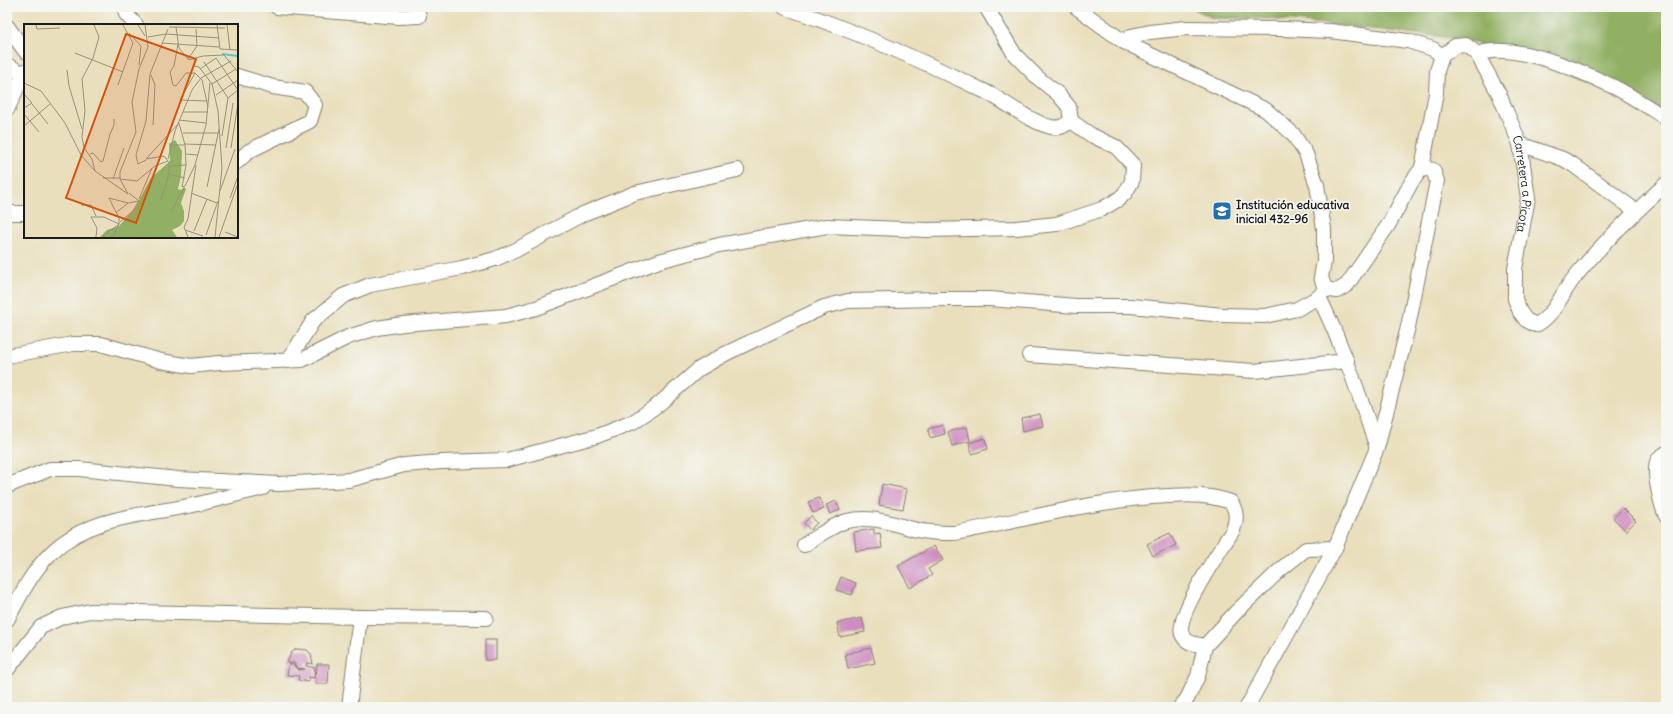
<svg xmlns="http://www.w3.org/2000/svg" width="1673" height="714" viewBox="0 0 1673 714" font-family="Delius,sans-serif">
<rect width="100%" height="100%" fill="#f6f6f2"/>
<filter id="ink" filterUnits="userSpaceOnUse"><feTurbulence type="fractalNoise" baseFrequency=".025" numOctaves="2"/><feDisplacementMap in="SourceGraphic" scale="8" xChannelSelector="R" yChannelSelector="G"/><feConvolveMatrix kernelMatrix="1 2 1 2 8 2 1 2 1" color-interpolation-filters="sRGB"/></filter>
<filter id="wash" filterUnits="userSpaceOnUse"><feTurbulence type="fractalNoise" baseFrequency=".012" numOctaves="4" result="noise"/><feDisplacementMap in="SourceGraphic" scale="16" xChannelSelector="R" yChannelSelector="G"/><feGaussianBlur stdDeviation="0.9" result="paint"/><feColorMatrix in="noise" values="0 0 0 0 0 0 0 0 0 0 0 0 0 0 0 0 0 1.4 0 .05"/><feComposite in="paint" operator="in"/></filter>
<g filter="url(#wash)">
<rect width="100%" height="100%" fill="#e9dfbc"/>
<polygon fill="#92b064" stroke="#576640" points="1190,7 1666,7 1666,122 1615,93 1534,61 1463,39 1337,25 1259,18 1213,18"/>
<g id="blocks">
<g fill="#ce8dc1">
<polygon points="1040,414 1043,426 1023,431 1021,418"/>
<polygon points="943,425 945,434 930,438 928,429"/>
<polygon points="967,427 970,441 952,446 948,432"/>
<polygon points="985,438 988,449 972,454 969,443"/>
<polygon points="882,484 907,489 903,509 879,505"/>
<polygon points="819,498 824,509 813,513 808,502"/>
<polygon points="836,501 840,510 830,514 826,505"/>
<polygon points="1623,508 1636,521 1626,531 1613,518"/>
<polygon points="811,516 817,523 810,530 804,523"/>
<polygon points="874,529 874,534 880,533 882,548 856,551 854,532"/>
<polygon points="1170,533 1176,545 1153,556 1147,544"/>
<polygon points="934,546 943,560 928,569 932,575 910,588 898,566"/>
<polygon points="841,577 856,583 852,595 836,590"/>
<polygon points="862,618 865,632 840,637 837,623"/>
<rect x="485" y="640" width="11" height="20"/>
<polygon points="871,648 875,663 848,669 845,654"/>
<polygon points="296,649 307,650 311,654 313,664 307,663 306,666 315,668 314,678 309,677 309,682 298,680 299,676 287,675 289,664 294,665 296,668 299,670 305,669 297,668 294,663 287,663 291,653"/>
<polygon points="317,664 329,664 328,684 316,684"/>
</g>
</g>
</g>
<g filter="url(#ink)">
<use href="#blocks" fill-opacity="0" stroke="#827e6c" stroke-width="1"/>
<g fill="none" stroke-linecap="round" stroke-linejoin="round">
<g stroke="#827e6c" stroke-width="16">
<g id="minor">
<polyline points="126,7 126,14 136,25"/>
<polyline points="277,7 399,17 419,16 416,7"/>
<path d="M 784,7 C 853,30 921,60 986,92 C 1006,102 1030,122 1051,127 C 1059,129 1064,126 1071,121 L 1069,107 L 1058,94 L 1038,78 L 1015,55 L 986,7"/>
<polyline points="1076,7 1124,42 1266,110 1293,134 1306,154 1317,185 1324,229 1324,262 1321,277 1325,289 1337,291 1347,285 1389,224 1411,183 1422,168 1433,170 1437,181 1408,327 1377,448 1335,548 1247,707"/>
<polyline points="7,26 25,51"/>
<polyline points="1124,42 1131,36 1150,32 1186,28 1283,29 1330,31 1408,41 1433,49 1442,56"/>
<path d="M 1477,54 C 1513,41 1581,71 1614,87 C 1632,96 1649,108 1666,118"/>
<polyline points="7,65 24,74"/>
<polyline points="237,76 273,87 305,92 315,105 310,121 249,151 237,162"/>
<polyline points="7,110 25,71"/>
<polyline points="1520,144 1563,159 1572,164 1636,211"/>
<path id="s1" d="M 1422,168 L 1436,93 L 1437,71 L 1442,56 L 1455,46 L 1466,45 L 1477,54 L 1499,94 L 1520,144 L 1528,198 L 1515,269 L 1515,299 L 1520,312 L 1526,320 L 1536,325 C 1555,315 1561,294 1574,278 C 1601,244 1634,213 1666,184"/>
<polyline points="7,213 25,213"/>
<path d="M 1319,297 C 1343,346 1360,397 1377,448"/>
<polyline points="1029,355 1254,371 1347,361"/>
<polyline points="7,356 73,344 101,344 161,361 191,366 219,363 302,360 348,337 377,328 403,324 506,316 536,308 659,261 719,245 827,226 927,230 1016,228 1057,224 1102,209 1119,199 1126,192 1132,181 1133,165 1116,147 1091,135 1071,121"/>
<polyline points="288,361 313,321 343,296 370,285 462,268 495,259 516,250 583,214 635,193 737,170"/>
<path d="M 1666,453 C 1662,456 1659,457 1657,462 C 1653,473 1661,505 1666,516"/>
<polyline points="7,486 50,469 79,469 178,479 279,484 349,480 404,465 442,462 507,460 597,436 633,422 659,404 699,369 725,354 824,307 848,301 938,299 990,299 1076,306 1131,306 1223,315 1265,316 1297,309 1319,297 1325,289"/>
<path d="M 804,545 C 817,537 832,525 847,521 C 871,515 890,523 913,529 C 927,533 941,533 955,533 C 1021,521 1086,502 1153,497 C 1180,495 1206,493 1231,502 C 1237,512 1237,519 1233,530 C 1222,547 1175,616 1182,634 C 1186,644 1196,644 1205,646"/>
<path d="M 7,620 C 20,596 32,571 52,552 C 91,515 149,515 198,504 C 220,499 242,493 263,488"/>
<polyline points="7,670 41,627 62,617 90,611 360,617 486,618"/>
<polyline points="349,707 360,617"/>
<polyline points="1180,707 1187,699 1198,676 1205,646 1237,611 1281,569 1306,549 1335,548"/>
</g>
</g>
<use href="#minor" stroke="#fff" stroke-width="14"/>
</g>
</g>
<defs>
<g id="school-square" transform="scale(1)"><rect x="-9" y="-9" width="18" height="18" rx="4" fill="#1f6fb2" stroke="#f6f6f2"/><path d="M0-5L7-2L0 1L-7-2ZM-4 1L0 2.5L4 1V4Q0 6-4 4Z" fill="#fff"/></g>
</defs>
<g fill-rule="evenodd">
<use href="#school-square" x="1222" y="211"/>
</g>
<g text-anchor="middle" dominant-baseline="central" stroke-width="3.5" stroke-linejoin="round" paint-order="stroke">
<g font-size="12" fill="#1c1c1c" stroke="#f6f6f2">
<text stroke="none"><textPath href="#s1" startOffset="296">Carretera a Picota</textPath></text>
</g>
<g font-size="12" font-weight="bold" fill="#1c1c1c" stroke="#f6f6f2" text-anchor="start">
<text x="1236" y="204">Institución educativa<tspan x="1236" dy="14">inicial 432-96</tspan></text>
</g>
</g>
<g transform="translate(24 24)">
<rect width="214" height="214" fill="#e9dfbc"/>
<path d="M 151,116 L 158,127 L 157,152 L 154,165 L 157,166 L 160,163 L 162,165 L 157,179 L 160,187 L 160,197 L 156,202 L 148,206 L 153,213 L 76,213 L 83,206 L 95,202 L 111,184 L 127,154 L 146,137 L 145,120 Z" fill="#92b064"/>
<path fill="none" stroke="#57c4ce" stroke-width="2" d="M 198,30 L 214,32"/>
<path fill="none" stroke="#97917c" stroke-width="1" d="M 12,1 L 13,5 L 36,4M 70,1 L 75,13 L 69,34 L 58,55 L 61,87 L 58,113 L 60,124 L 68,135 L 71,147M 114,1 L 121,12M 193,1 L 196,25 L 214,26M 203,1 L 206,26M 145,3 L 201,4M 152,3 L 155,24 L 165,36 L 179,32 L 200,31 L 214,48M 105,9 L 117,22 L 115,41M 124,13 L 142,10 L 195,14M 138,19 L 195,23M 154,20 L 150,42 L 146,48 L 149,61 L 152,62 L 162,49 L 171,49 L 178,56 L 184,83M 51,29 L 99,48M 164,35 L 173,22 L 172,5M 180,38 L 204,74 L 198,112M 170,42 L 175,43 L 188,60 L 194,87 L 198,144 L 191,213M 176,45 L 192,34 L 214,66M 43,46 L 45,62 L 58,105M 171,49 L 156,76 L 183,77M 127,51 L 131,61 L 129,101M 0,59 L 17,67 L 41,99 L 57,131 L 71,147 L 104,170 L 96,155 L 113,157 L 131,142 L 144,137 L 140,132 L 122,135 L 155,99 L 161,121 L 162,141 L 158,163 L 161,162 L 171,141 L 182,101 L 186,59M 188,60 L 212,45M 94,61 L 109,19 L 99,1M 0,70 L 8,79 L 0,84M 192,71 L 214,56M 204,74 L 214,66M 8,80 L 24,100M 159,88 L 184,88M 0,90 L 15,108M 155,96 L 182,99M 0,102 L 26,80M 159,109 L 194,109M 161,120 L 192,121M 147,121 L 161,121M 202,124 L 209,79M 207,124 L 214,79M 66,130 L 69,129 L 77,138 L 79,137 L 86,110 L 90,101 L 90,95M 162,130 L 174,131M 144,135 L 151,107 L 168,66 L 177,54 L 207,37M 122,136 L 114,140 L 112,131 L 122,97 L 126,50 L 144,5M 146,142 L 162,141M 145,150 L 161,154M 79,154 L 96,154M 89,155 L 100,124M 96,155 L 96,148 L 112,108 L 108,78 L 115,45 L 124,23 L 121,1M 183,163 L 195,105M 196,167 L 211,125M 167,169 L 193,179M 206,174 L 214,152M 115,175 L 128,144M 137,176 L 145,150 L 145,137M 57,181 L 67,181 L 72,192M 93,188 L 104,179M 147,188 L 160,164M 96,198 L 109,187 L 114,178M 161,206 L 179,212M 170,207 L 183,175M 201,208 L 214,213M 182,211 L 194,177M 72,213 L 73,204 L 67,193 L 80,193 L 95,200 L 95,194 L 85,174 L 104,179 L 115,177 L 105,169M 78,213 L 95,200 L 89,213M 164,213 L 160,203 L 164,195 L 172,141M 195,213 L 214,159"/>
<path fill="#d4530e" fill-opacity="0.15" stroke="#d4530e" stroke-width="2" d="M 102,10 L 172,35 L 112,199 L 42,174 Z"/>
<rect width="214" height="214" fill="none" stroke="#1c1c1c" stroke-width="2"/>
</g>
<rect width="1673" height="714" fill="none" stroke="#f6f6f2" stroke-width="24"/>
</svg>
